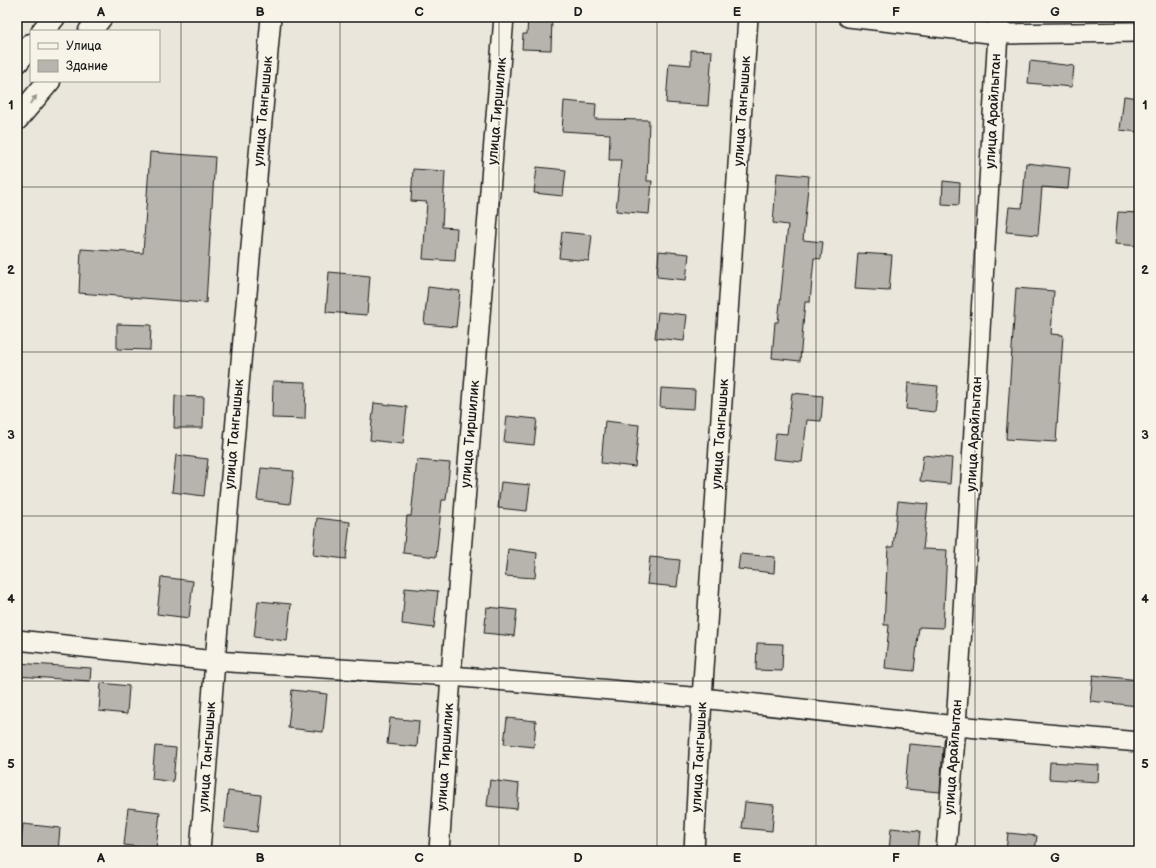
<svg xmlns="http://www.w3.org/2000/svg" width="1156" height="868" viewBox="0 0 1156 868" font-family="'Balsamiq Sans',sans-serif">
<rect width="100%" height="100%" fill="#eae6dc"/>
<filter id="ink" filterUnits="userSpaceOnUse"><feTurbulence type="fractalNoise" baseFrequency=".025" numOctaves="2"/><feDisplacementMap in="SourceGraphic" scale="8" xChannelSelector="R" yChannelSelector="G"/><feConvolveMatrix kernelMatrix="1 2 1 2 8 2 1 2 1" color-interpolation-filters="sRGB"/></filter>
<g filter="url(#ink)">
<g fill="#b6b4ac" stroke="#1c1c1c">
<polygon points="528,17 552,17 551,50 522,49 523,34 527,34"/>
<polygon points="691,50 712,51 708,106 666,103 669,63 691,65"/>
<polygon points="1030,61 1074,66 1072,87 1028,83"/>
<polygon points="1124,96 1139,98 1139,132 1120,130"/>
<polygon points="564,101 596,104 595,119 649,120 647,181 652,181 649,214 616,211 621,160 609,160 610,134 562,131"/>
<polygon points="150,152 215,157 206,303 79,293 81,249 143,253"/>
<polygon points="1026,163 1070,168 1068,189 1042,187 1038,235 1006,232 1009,207 1022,208"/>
<polygon points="537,167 566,170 563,196 534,193"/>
<polygon points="413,169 445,171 442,227 457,228 455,261 423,259 427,202 411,201"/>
<polygon points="777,173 809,176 803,240 823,242 821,259 814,258 810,302 805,302 800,361 772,358 775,322 778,322 788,225 773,223"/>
<polygon points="943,181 960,183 959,205 942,204"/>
<polygon points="1118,212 1139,213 1139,246 1115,244"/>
<polygon points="562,232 592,235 589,261 559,258"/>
<polygon points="659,251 689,254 686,280 657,277"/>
<polygon points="858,253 892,255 889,291 855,289"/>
<polygon points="329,272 370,276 367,315 326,312"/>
<polygon points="428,287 460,291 456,327 424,324"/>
<polygon points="1016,288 1054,291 1051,334 1063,335 1056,442 1006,439"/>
<polygon points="658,312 687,315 684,341 655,338"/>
<polygon points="117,324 151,325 150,350 117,349"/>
<polygon points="273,381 306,382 305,419 272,418"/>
<polygon points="908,383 938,386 935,412 906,409"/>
<polygon points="661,388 695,390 694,409 660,407"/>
<polygon points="792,393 823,396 821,421 807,420 802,462 773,459 776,433 787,434"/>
<polygon points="175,396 204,397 203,428 174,428"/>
<polygon points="374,403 407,407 403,444 370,440"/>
<polygon points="507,416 537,419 534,445 504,442"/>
<polygon points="605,421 639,425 635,467 601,463"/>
<polygon points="176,455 208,459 204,496 172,492"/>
<polygon points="923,455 952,458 950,484 920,481"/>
<polygon points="417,460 450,463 446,500 442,500 436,557 403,553 407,516 411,516"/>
<polygon points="261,468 294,471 290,504 257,500"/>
<polygon points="501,482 530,485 527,511 498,508"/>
<polygon points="898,501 928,504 923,549 947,550 943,628 919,627 914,671 885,668 889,625 884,625 888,547 893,547"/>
<polygon points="317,518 350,522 346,559 313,555"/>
<polygon points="508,549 537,553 535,578 505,576"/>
<polygon points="740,554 775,557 774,573 738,569"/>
<polygon points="650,557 680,560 677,587 647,584"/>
<polygon points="161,577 193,581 189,618 157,614"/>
<polygon points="405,588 438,591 434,628 402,624"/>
<polygon points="258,601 291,604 287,641 254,637"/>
<polygon points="487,607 517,610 514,636 484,633"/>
<polygon points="757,643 783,644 782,671 756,670"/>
<polygon points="17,663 91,668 90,681 17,676"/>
<polygon points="1093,675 1139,680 1138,706 1090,701"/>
<polygon points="101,683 129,686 127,714 99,711"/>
<polygon points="292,690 327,694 323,732 288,728"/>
<polygon points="390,718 419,721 417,747 387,744"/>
<polygon points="507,718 536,721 534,747 504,744"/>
<polygon points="909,744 943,747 940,792 905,789"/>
<polygon points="155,746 176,748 173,782 152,779"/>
<polygon points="1050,762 1099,765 1098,782 1049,779"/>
<polygon points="490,780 519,784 517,809 487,806"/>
<polygon points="228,791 261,795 257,832 224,828"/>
<polygon points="745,802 774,805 772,831 742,828"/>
<polygon points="128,808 160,812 156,849 124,845"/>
<polygon points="23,824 60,828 58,851 20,851"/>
<polygon points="891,828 920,831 918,851 889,851"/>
<polygon points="1008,833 1037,836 1035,851 1006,851"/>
</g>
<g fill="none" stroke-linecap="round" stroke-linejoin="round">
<g stroke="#1c1c1c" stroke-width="22">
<g id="minor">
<polyline points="848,17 998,34 1139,32"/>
<polyline points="17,640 215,661 451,676 702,698 956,726 1139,742"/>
<polyline points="200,851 215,661 271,17"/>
<polyline points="439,851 451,676 504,17"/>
<polyline points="694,851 702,698 748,17"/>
<polyline points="946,851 956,726 999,17"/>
</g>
</g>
<g stroke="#1c1c1c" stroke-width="25">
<g id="highway">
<polyline points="43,31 54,17"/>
<polyline points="90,31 101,17"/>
<polyline points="17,62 31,45"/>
<polyline points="17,119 49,81"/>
</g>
</g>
<use href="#minor" stroke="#f7f3e8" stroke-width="19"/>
<use href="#highway" stroke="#f7f3e8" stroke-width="22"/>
</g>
<defs><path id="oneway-solid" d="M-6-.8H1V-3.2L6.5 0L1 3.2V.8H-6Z"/></defs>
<use fill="#94928c" href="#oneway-solid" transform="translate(33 100) rotate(-50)"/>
</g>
<path fill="none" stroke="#1c1c1c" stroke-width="1" stroke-opacity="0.55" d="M 181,17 L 181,851M 340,17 L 340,851M 499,17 L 499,851M 657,17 L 657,851M 816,17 L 816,851M 975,17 L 975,851M 17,187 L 1139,187M 17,352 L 1139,352M 17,516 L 1139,516M 17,681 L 1139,681"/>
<g text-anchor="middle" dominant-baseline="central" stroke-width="3" stroke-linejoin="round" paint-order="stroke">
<g font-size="14" fill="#1c1c1c" stroke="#f7f3e8">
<text transform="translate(263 111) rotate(-85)">улица Тангышык</text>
<text transform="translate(497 111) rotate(-85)">улица Тиршилик</text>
<text transform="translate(742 111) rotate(-86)">улица Тангышык</text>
<text transform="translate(993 111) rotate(-87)">улица Арайлытан</text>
<text transform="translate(234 434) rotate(-85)">улица Тангышык</text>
<text transform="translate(470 434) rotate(-85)">улица Тиршилик</text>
<text transform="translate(720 434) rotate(-86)">улица Тангышык</text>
<text transform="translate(974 434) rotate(-87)">улица Арайлытан</text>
<text transform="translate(207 757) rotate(-86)">улица Тангышык</text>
<text transform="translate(445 757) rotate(-86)">улица Тиршилик</text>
<text transform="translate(699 757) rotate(-87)">улица Тангышык</text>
<text transform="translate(953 757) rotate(-86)">улица Арайлытан</text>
</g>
</g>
<rect width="1156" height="868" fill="none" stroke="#f7f3e8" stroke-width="44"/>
<rect x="30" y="30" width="130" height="52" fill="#f7f3e8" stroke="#9f9d96"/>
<rect x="38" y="43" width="20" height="6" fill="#f7f3e8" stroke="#9f9d96"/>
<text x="66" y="50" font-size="12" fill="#1c1c1c">Улица</text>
<rect x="38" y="60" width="20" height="12" fill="#b6b4ac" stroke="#9f9d96"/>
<text x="66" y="70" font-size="12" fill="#1c1c1c">Здание</text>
<rect x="22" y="22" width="1112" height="824" fill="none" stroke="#1c1c1c" stroke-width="1.5"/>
<g font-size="13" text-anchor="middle" font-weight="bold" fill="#1c1c1c">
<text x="101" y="16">A</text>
<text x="260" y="16">B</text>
<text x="419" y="16">C</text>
<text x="578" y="16">D</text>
<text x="737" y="16">E</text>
<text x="896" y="16">F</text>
<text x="1055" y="16">G</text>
<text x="11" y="109">1</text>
<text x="1145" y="109">1</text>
<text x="11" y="274">2</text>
<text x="1145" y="274">2</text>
<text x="11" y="439">3</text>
<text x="1145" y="439">3</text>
<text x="11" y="603">4</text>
<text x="1145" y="603">4</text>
<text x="11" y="768">5</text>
<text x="1145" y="768">5</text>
<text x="101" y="862">A</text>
<text x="260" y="862">B</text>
<text x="419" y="862">C</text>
<text x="578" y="862">D</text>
<text x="737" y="862">E</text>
<text x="896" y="862">F</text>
<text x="1055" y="862">G</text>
</g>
</svg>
